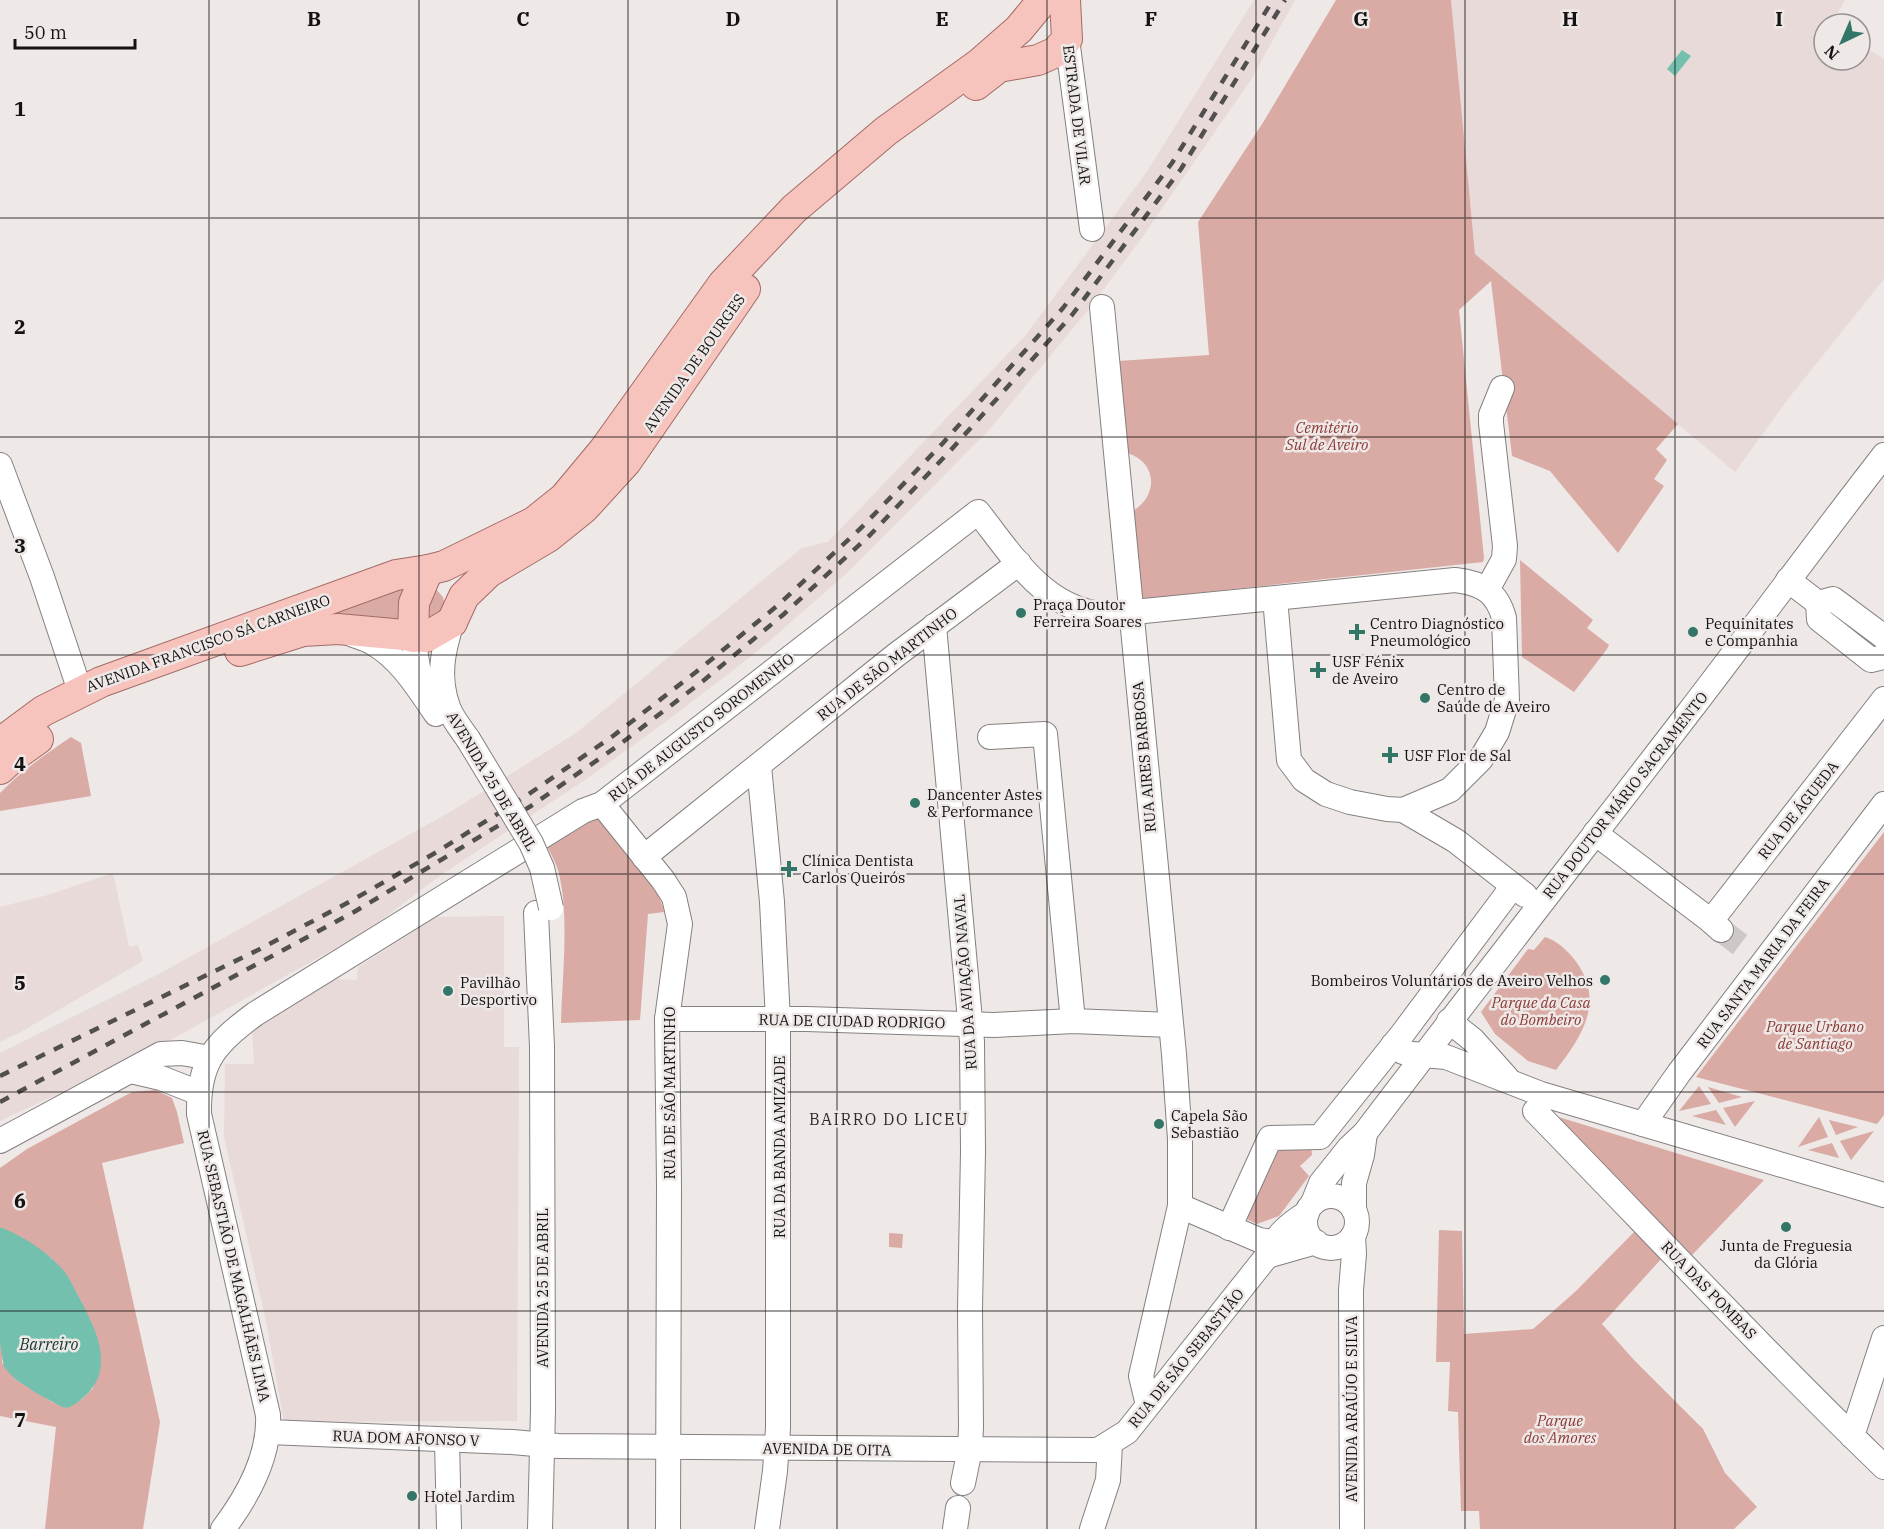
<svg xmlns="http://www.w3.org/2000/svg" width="1884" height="1529" viewBox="0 0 1884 1529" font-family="'IBM Plex Serif',serif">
<rect width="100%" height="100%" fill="#eee8e7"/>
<g fill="#e8dad8">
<polygon points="1254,0 1295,0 1252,78 1141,239 1088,310 989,430 848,572 758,651 668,720 585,780 441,875 365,932 174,1038 111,1069 0,1121 0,1053 159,974 450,812 576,733 802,548 828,542 1025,336 1146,173"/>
<polygon points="1451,0 1845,0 1832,24 1824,24 1824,60 1860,60 1860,44 1884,59 1884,279 1788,399 1735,472 1475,254"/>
<polygon points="113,873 129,947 138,945 143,961 17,1034 0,1042 0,907 48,895"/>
<polygon points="504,916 504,1047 519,1047 517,1421 284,1422 266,1321 224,1137 225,1064 254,1064 252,1029 334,979 357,980 358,967 437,917"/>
</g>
<g fill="#daaaa4">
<path d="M 1336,0 L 1451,0 L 1475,254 L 1678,424 L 1656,449 L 1667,460 L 1654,479 L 1664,486 L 1618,553 L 1550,471 L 1512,456 L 1491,281 L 1459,310 L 1484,558 L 1483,562 L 1142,599 L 1133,511 C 1159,495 1157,462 1127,453 L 1118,361 L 1209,355 L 1198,222 L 1264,121 Z"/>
<polygon points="1520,560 1593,620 1587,628 1609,645 1607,649 1574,692 1522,657"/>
<polygon points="409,583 402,621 295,622"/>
<polygon points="433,586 443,597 446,611 424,622"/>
<path d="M 71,737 L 81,743 L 91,796 L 0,811 L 0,793 C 21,771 46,754 71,737 Z"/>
<path d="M 587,817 L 599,818 C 618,841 660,885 664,912 L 648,914 L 640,1020 L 561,1023 C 562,978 570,912 558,870 C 555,861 550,852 546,844 Z"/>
<polygon points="1884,832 1884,1115 1877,1124 1696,1077"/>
<path d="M 1545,937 C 1556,940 1567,950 1574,959 C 1606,1000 1583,1035 1556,1070 L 1528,1061 L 1495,1034 L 1481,1012 L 1528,949 L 1534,950 Z"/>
<polygon points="1699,1086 1711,1104 1679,1111"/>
<polygon points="1708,1087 1742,1097 1719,1103"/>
<polygon points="155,1090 172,1098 177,1112 184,1143 102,1163 160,1422 143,1529 45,1529 56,1427 0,1416 0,1344 3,1354 2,1362 15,1379 52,1402 67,1408 81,1400 93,1388 99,1346 91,1322 72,1284 63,1271 50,1257 36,1247 0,1227 0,1168 27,1149 132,1092"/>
<polygon points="1755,1101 1735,1127 1723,1108"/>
<polygon points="1716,1110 1726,1125 1692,1116"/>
<polygon points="1552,1115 1764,1180 1692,1255"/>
<polygon points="1819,1117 1828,1137 1798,1147"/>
<polygon points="1829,1120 1858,1127 1836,1135"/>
<polygon points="1874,1131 1851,1160 1840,1141"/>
<polygon points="1832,1143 1839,1158 1808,1150"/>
<polygon points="1311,1145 1312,1155 1300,1166 1309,1176 1279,1216 1257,1224 1240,1216 1274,1146"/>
<polygon points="1637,1229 1663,1257 1602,1324 1634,1360 1703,1429 1725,1473 1757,1507 1734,1529 1480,1529 1479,1511 1461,1511 1458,1412 1448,1411 1450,1362 1436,1362 1439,1230 1462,1231 1464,1334 1533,1329 1576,1291"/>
<polygon points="889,1233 903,1234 902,1248 889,1247"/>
</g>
<g fill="#73c0ae">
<polygon points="1682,50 1691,56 1675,76 1667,69"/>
<path d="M 0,1227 C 23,1236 48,1252 64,1271 C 71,1280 76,1292 82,1303 C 96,1329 113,1366 89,1392 C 82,1399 76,1405 67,1408 L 62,1407 L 38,1394 L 15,1379 L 4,1367 L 0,1344 Z"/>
</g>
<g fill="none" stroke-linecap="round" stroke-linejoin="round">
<polyline stroke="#cdc8c7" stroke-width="24" stroke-dasharray="24 12" stroke-linecap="butt" points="1721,930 1747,950"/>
<g stroke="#858080" stroke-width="26">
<g id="minor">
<polyline points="1067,39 1092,229"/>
<polyline points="1102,307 1174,1054 1180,1139 1180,1206 1141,1376 1148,1405"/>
<polyline points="0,465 42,577 80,691"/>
<polyline points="1788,580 1818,603 1819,619 1871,660 1884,657"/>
<polyline points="1487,590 1504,559 1505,546 1491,423 1491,415 1502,388"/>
<polyline points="1818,603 1833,599 1884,637"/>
<path d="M 452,622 C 443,651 437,676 448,707 C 452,718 461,729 468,739"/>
<polyline points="934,626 972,1042 973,1151 970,1309 971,1427 970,1449 963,1483"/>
<path d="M 351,634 C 358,637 367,639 373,643 C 401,659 418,688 436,714"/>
<polyline points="413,637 418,668 426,689"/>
<polyline points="990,737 1045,734 1073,1021"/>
<polyline points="759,766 772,902 778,1020 778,1428 775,1471 767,1529"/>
<polyline points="602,804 663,880 674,897 680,924 667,1019 669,1185 668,1529"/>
<polyline points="1403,810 1456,841 1525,895"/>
<polyline points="1595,833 1711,921 1721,930"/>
<polyline points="644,857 896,655 1019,563"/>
<polyline points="536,913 542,1047 543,1410 540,1529"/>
<polyline points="1711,921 1884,699"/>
<polyline points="667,1019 806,1019 994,1025 1073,1021 1170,1025"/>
<polyline points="1449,1021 1473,1040 1507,1078"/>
<polyline points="1393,1045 1403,1052 1412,1054 1446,1057 1541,1094 1884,1195"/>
<polyline points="131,1071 161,1078 199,1093"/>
<path d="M 1535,1111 C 1651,1230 1765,1352 1884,1467"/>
<polyline points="1643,1124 1679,1073 1884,804"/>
<polyline points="0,1141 161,1054 182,1053 210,1058"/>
<circle cx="1331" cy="1222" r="26"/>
<path d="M 1313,1203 L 1321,1183 L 1349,1148 L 1365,1133 C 1471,993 1579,855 1686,716 C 1753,629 1817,541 1884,455"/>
<polyline points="1180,1206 1259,1240 1273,1242"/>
<polyline points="1354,1210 1354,1183 1362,1155 1365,1133"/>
<polyline points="1229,1228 1270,1138 1320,1137 1403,1033 1513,886"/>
<polyline points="1267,1256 1316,1242"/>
<path d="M 269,1432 L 512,1442 L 558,1446 L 1098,1450 L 1127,1432 L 1267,1256 C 1276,1235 1289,1224 1307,1213"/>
<polyline points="1852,1436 1884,1338"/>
<polyline points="447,1440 449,1529"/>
<path d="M 223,1529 C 248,1496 270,1457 268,1415 L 199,1114 C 198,1061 215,1044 255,1014 L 583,811 L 602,804 L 978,512 C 1015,559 1048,616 1116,615 C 1125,615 1135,613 1144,611 L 1455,580 C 1482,583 1497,592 1504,618 L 1507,700 L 1497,732 L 1481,759 L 1450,790 L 1403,810 L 1387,809 L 1350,802 L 1326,794 L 1304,780 L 1289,760 L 1275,598"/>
<polyline points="955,1529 958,1508"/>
<polyline points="1092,1529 1108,1480 1110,1444"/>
<polyline points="1352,1529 1351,1290 1354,1254 1353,1236"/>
</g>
</g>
<g stroke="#a46b65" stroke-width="32">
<g id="major">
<polyline points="976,85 999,67 1038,60 1056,52 1067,39 1065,0"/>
<polyline points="452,622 464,596 489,572 548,537 584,508 626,462 745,289"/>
<polyline points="413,637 414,603 428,570"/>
<polyline points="240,651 303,631 338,629 426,637 452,622"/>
<polyline points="0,743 43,711 101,682 396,575 428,570 444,566 534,522 564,498 604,450 723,284 794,209 886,131 979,64 1019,29 1038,6 1041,0"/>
<polyline points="0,769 14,756 38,739"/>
</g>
</g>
<use href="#minor" stroke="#fff" stroke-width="24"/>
<use href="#major" stroke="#f7c3bd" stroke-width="30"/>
<g stroke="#524f4f" stroke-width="4.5" stroke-dasharray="10 10" stroke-linecap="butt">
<polyline points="0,1076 260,949 349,902 435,853 526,796 613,736 696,672 777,606 862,527 943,443 1063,308 1172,163 1273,0"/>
<polyline points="0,1102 354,912 531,806 619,745 703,681 784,614 870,535 950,451 1072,315 1181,169 1285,0"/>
</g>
<g stroke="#858080" stroke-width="26" stroke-linecap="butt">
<polyline id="minor-bridge" points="468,739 531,843 542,868 551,908"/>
</g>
<use href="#minor-bridge" stroke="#fff" stroke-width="24"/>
</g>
<path fill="none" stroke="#141212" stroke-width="1.5" stroke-opacity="0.55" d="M 209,0 L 209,1529M 419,0 L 419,1529M 628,0 L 628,1529M 837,0 L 837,1529M 1047,0 L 1047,1529M 1256,0 L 1256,1529M 1465,0 L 1465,1529M 1675,0 L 1675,1529M 0,218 L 1884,218M 0,437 L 1884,437M 0,655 L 1884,655M 0,874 L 1884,874M 0,1092 L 1884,1092M 0,1311 L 1884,1311"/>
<g fill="#337668" stroke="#eee8e7" stroke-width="2">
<circle cx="1021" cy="613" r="6"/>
<path d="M1354 623h6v6h6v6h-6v6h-6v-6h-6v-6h6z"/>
<circle cx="1693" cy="632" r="6"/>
<path d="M1315 661h6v6h6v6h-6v6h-6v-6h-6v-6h6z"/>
<circle cx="1425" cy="698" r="6"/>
<path d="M1387 746h6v6h6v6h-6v6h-6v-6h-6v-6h6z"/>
<circle cx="915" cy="803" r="6"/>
<path d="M786 860h6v6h6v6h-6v6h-6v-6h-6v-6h6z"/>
<circle cx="1605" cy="980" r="6"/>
<circle cx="448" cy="991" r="6"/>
<circle cx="1159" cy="1124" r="6"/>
<circle cx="1786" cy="1227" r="6"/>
<circle cx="412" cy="1496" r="6"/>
</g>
<g text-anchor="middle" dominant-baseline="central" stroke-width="5" stroke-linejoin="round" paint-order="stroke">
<g font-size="15" fill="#141212" stroke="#eee8e7">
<text transform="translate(1077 115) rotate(83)">ESTRADA DE VILAR</text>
<text transform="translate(694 363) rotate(-55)">AVENIDA DE BOURGES</text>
<text transform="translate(208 643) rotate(-20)">AVENIDA FRANCISCO SÁ CARNEIRO</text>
<text transform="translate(887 664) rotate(-38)">RUA DE SÃO MARTINHO</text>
<text transform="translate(701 727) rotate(-38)">RUA DE AUGUSTO SOROMENHO</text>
<text transform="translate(1144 757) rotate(-95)">RUA AIRES BARBOSA</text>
<text transform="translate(492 781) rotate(59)">AVENIDA 25 DE ABRIL</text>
<text transform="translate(1625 795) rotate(-52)">RUA DOUTOR MÁRIO SACRAMENTO</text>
<text transform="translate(1798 810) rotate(-52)">RUA DE ÁGUEDA</text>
<text transform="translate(1763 963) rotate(-53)">RUA SANTA MARIA DA FEIRA</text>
<text transform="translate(965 982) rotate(-94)">RUA DA AVIAÇÃO NAVAL</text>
<text transform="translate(852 1021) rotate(1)">RUA DE CIUDAD RODRIGO</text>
<text transform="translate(669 1093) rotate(-90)">RUA DE SÃO MARTINHO</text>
<text transform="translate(779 1147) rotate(-90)">RUA DA BANDA AMIZADE</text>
<text transform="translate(234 1266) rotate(77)">RUA SEBASTIÃO DE MAGALHÃES LIMA</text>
<text transform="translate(542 1288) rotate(-90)">AVENIDA 25 DE ABRIL</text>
<text transform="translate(1709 1290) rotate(46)">RUA DAS POMBAS</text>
<text transform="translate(1186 1358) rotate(-51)">RUA DE SÃO SEBASTIÃO</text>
<text transform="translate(1351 1409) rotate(-90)">AVENIDA ARAÚJO E SILVA</text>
<text transform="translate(406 1438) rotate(2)">RUA DOM AFONSO V</text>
<text transform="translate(827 1449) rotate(1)">AVENIDA DE OITA</text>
</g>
<g font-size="15" font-style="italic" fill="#8b3a35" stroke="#eee8e7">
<text x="1327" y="427">Cemitério<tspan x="1327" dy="17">Sul de Aveiro</tspan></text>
<text x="1541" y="1002">Parque da Casa<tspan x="1541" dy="17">do Bombeiro</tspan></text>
<text x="1815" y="1026">Parque Urbano<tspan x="1815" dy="17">de Santiago</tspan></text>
<text x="1560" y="1420">Parque<tspan x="1560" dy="17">dos Amores</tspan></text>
</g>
<g font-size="15" fill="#141212" stroke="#eee8e7" text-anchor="start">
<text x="1033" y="604">Praça Doutor<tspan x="1033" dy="17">Ferreira Soares</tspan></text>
<text x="1370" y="623">Centro Diagnóstico<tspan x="1370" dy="17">Pneumológico</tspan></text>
<text x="1705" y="623">Pequinitates<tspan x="1705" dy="17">e Companhia</tspan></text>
<text x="1332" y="661">USF Fénix<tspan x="1332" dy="17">de Aveiro</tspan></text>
<text x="1437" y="689">Centro de<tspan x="1437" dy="17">Saúde de Aveiro</tspan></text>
<text x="1404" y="755">USF Flor de Sal</text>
<text x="927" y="794">Dancenter Astes<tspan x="927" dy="17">&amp; Performance</tspan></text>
<text x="802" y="860">Clínica Dentista<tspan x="802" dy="17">Carlos Queirós</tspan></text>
<text x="1593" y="980" text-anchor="end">Bombeiros Voluntários de Aveiro Velhos</text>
<text x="460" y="982">Pavilhão<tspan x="460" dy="17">Desportivo</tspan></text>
<text x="1171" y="1115">Capela São<tspan x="1171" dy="17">Sebastião</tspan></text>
<text x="1786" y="1245" text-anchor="middle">Junta de Freguesia<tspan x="1786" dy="17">da Glória</tspan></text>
<text x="424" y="1496">Hotel Jardim</text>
</g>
<g font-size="16" letter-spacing="1.5" fill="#2f2b2b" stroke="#eee8e7">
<text x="889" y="1119">BAIRRO DO LICEU</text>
</g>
<g font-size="16" font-style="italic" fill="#143931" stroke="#eee8e7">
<text x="49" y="1344">Barreiro</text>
</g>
</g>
<g font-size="20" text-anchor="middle" font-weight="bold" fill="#141212" stroke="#eee8e7" stroke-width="5" stroke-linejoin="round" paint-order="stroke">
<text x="314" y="26">B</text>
<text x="523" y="26">C</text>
<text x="733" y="26">D</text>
<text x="942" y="26">E</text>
<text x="1151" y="26">F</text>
<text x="1361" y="26">G</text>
<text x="1570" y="26">H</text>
<text x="1779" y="26">I</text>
<text x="20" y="116">1</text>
<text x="20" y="334">2</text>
<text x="20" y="553">3</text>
<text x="20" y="771">4</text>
<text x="20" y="990">5</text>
<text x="20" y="1208">6</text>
<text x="20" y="1427">7</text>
</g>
<g transform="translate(1842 42) rotate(224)"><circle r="28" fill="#eee8e7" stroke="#979292" stroke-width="1.5"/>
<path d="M0-4.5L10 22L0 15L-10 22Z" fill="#337668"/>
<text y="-9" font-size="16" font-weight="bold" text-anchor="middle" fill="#141212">N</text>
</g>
<path d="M15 39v9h120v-9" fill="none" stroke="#141212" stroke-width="3"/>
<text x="24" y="39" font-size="18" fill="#141212" stroke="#eee8e7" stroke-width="4.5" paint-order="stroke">50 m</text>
</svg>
